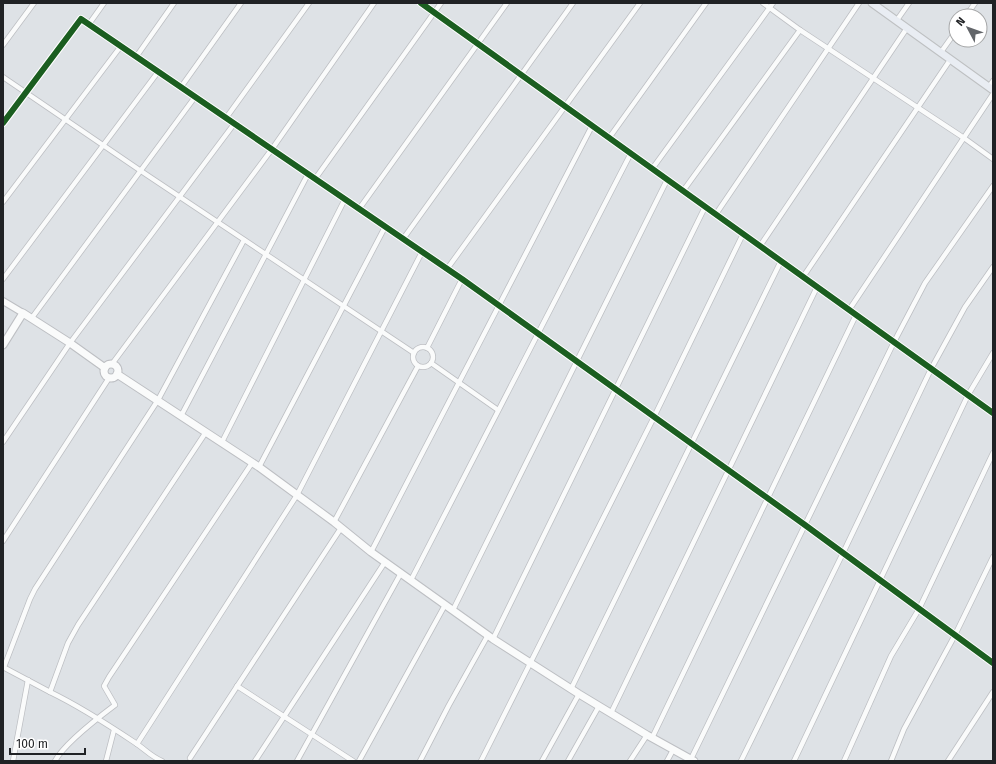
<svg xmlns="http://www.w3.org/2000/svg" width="996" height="764" viewBox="0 0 996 764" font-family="'Fira Sans',sans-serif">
<rect width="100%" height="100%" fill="#dee2e6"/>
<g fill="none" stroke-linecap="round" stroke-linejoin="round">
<g stroke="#bdbfc3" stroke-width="6">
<g id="minor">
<polyline points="421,3 993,413"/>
<polyline points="763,3 800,30 964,138 993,159"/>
<polyline points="966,16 975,3"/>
<polyline points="897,20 909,3"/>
<polyline points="89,24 104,3"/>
<polyline points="3,45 34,3"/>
<polyline points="941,52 956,31"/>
<polyline points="136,57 174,3"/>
<polyline points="3,77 141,171 414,353"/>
<polyline points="181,87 241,3"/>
<polyline points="989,87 993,81"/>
<polyline points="226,118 309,3"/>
<polyline points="3,123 81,19 462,279 805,525 993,663"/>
<polyline points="609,138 706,3"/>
<polyline points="652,169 773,3"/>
<polyline points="315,179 441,3"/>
<polyline points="683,191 800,30"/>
<polyline points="3,202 121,46"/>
<polyline points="359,209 507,3"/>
<polyline points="716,214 859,3"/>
<polyline points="403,239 573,3"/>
<polyline points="760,246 907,28"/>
<polyline points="447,269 640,3"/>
<polyline points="803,277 950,60"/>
<polyline points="3,279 158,72"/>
<polyline points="849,310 993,94"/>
<polyline points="31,319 195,97"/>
<circle cx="423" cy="357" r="10"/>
<polyline points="427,348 462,279"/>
<polyline points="431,363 498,410"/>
<polyline points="112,364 272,149 374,3"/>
<polyline points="181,416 308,174"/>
<polyline points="3,442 70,343 234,124"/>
<polyline points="222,442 345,199"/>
<polyline points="259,467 385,227"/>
<polyline points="334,522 418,366"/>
<polyline points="3,541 109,378"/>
<polyline points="371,552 592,126"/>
<polyline points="411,580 631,153"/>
<polyline points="453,610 667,180"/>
<polyline points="493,639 705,207"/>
<polyline points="3,667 50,692"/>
<polyline points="4,667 30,599 35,589 158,400 244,240"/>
<polyline points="237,686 353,761"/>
<polyline points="571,689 781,261"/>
<polyline points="611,713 817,287"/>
<polyline points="652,738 856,315"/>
<polyline points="137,744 297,495 422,252"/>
<polyline points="190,758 341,528"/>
<polyline points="691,759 894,342 925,283 993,186"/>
<polyline points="13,761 28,680"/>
<path d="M 55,761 C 64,744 99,717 115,705 L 104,686 L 109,677 L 252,463"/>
<polyline points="106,761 114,730"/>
<path d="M 162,761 C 150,756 145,749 134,742 C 107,724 79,706 50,692 L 68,643 L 78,625 L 206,432"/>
<polyline points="255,761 385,562"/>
<polyline points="297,761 401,573"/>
<polyline points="359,761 445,605"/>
<polyline points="420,761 449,705 488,635"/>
<polyline points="481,761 654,417 743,234"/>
<polyline points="542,761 579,694"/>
<polyline points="568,761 599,706"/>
<polyline points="630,761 647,735"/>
<polyline points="667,761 673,750"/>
<polyline points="741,761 843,553 931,369 965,307 993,267"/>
<polyline points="794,761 968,395 993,353"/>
<polyline points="844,761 891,656 919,609 993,453"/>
<polyline points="891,761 904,729 955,635 993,557"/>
<polyline points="948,761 993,692"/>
</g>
</g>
<g stroke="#bdbfc3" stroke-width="8">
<polyline id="tertiary" points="3,301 23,313"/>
</g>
<g stroke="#bdbfc3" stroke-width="9">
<g id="secondary">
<polyline points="3,345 23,313 70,343 105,368"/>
<circle cx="111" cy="371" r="7"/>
<polyline points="117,374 259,467 334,522 371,552 493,639 579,694 647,735 694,761"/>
</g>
</g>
<g stroke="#bec0c2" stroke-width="9">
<polyline id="primary" points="872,3 993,90"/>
</g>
<use href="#minor" stroke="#fafbfb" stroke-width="4.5"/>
<use href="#tertiary" stroke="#fafbfb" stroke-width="6"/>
<use href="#secondary" stroke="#fafbfb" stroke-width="7"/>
<use href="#primary" stroke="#e9edf3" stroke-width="7"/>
<g stroke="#fff" stroke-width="8">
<g id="cycleway">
<polyline points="421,3 993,413"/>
<polyline points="3,123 81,19 462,279 805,525 993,663"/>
</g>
</g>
<use href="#cycleway" stroke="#1b5e20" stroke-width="6"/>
</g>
<rect width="996" height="764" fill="none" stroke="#202225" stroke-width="8"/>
<g transform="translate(968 28) rotate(311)"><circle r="19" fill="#ffffff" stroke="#a6a7a8"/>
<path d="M0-3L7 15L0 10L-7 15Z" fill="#626569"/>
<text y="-6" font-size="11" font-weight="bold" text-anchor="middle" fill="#202225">N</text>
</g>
<path d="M10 748v6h75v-6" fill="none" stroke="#202225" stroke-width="2"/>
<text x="16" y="748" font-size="12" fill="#202225" stroke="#ffffff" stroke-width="3" paint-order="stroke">100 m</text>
</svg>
